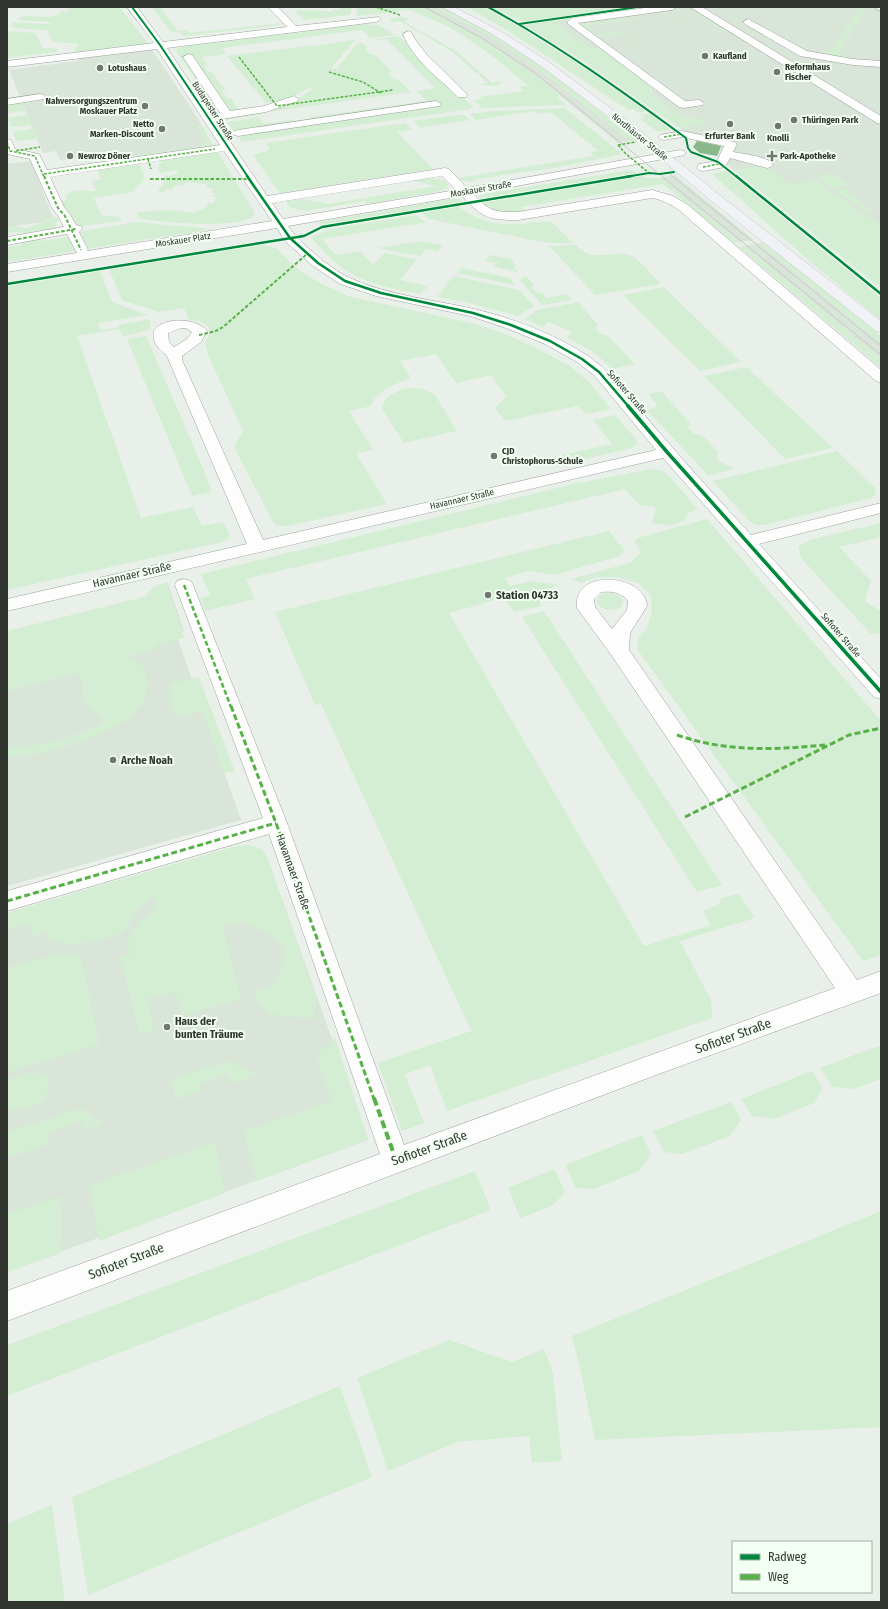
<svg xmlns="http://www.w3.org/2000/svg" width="888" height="1609" viewBox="0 0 888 1609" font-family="'Fira Sans Condensed',sans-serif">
<rect width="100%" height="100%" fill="#e9efe9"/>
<g fill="#d9e5d8">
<polygon points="420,7 435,7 476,28 502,43 541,70 630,141 618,143 552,89 496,49 445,19"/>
<polygon points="631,7 881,7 881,288 717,156 696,151 693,147 697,141 680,128 582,60 520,22"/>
<polygon points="151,48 196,116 213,146 101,162 99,160 85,162 82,157 60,160 56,151 43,153 9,70 78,61 77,58"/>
<polygon points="31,161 53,218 44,219 44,222 7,227 7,164"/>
<polygon points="675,175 754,240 739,242 660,178"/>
<polygon points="759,243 881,343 881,359 744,246"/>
<polygon points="168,583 184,631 176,634 241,820 7,886 7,634 144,601 158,585"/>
<polygon points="247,845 259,848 266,854 368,1140 7,1271 7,913 233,847"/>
</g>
<g fill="#d4eed3">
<polygon points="67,7 119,7 149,45 76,54 74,50 79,44 53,42 47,30 13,28 11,22 48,24 50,22 17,20 22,16 51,17 53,16 57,16 62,11 66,12 69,9 66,8"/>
<polygon points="152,7 168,7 161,9 178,31 187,30 189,33 283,23 280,25 184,36 179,32 171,32"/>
<polygon points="341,7 352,7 350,15 304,20 295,11 313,10 332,12 333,9 339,10"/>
<path d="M 357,7 L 420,7 L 424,9 C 473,32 518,62 561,96 L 557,97 L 566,105 L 482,108 L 474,100 L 481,99 L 480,97 L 524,91 L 519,87 L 528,86 L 499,61 L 465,37 L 449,27 L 412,11 L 407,10 L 358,16 L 357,14 Z"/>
<path d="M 435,7 L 442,7 L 449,10 C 465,19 482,27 497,36 C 542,64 583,98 624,131 L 631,134 L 638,140 L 630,141 C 567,91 508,41 435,7 Z"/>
<polygon points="467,7 483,7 516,25 574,61 646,111 638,113 634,109 628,110 510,32"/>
<polygon points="492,7 631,7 523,22"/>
<polygon points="648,7 652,7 554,22 592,49 600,48 651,84 652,91 654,93 650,94 682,117 696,117 706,124 680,128 582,60 526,25"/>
<polygon points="858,7 875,8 866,8 839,53 848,55 846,58 820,54 821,51 831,52"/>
<polygon points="693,9 730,31 726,32 707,20 682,24 696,33 693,33 661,13 672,12 673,12 665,14 681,23 706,20 690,10 681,11"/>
<path d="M 644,16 L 646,18 L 587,26 L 597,34 C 621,31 621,31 640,44 L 630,45 L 628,44 L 635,43 L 621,34 L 597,37 L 579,25 Z"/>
<polygon points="400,17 410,19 403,21 456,51 492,83 501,81 501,84 495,86 483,85 481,84 488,83 453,52 400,21 391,22 391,19"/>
<polygon points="366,24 380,26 395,35 370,38 362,30 222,48 226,54 202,57 207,65 204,66 208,72 212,72 225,90 222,91 227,98 231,98 240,111 262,112 263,114 226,120 216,109 176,51 177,49 186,46"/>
<polygon points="11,31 35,33 43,48 59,49 56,52 7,58 7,33"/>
<polygon points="398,36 405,41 473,107 470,109 242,142 235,131 233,131 227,122 259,117 264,124 290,120 291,121 310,119 310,117 384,107 385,108 426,100 417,91 435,88 386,39 371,40"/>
<polygon points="365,38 355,40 331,68 336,69 357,44 362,42 368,48 365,49 371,55 374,54 392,72 388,73 395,80 398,79 411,92 268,112 301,97 313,89 308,88 288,100 266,103 227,56 314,45 315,46"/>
<polygon points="29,101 35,103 23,104 26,112 24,111 7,113 7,104"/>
<polygon points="565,108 621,153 619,155 548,169 508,174 473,180 474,182 464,181 458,178 593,156 590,152 598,151 551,112 539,114 535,111 476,120 470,114 493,111"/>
<polygon points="649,113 672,130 658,132 640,119 645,118 641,115"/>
<polygon points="25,114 27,114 32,126 29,125 11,127 8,118 25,115"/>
<polygon points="457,115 464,115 470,120 420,128 413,121"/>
<polygon points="405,123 412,129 397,132 433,169 280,193 253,155 267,151 269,148 266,143"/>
<polygon points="202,125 213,146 101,162 100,160 201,146 205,142 196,126"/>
<polygon points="33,127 37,139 16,141 13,132 31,129 31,128"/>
<path d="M 217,151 L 254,212 L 254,216 C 238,229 160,223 139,218 L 137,213 L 156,210 L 171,211 L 172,210 L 195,213 L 197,210 L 203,210 L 208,203 L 213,203 L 217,197 L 212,197 L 214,193 L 210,193 L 213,188 L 205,188 L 207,184 L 186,182 L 183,186 L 175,185 L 172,190 L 166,189 L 164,193 L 159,192 L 160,191 L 158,190 L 163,185 L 164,176 L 178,174 L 176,170 L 160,173 L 158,167 L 163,159 Z"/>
<path d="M 139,163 L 145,178 L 132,192 L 94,198 L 101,215 L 120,217 L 121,221 L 76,227 L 66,207 L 63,207 L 60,201 L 66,200 L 65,197 C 72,187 86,192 96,191 L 92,181 L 101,180 L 97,169 Z"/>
<polygon points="764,165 791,184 815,180 881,225 881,288 734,170"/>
<polygon points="632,170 637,173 478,199 479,197 483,194"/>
<polygon points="726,171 881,298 881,320 815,266 712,174"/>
<polygon points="832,173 849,185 833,188 816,176"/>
<path d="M 641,176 L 648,178 L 660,178 L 739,242 L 734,243 L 663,184 L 521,207 L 526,212 C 510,212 492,215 481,203 Z"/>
<polygon points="427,178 444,180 449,186 446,189 435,192 368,204 365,201 305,211 291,208 285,201 302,199 329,204 436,186 410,180"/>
<polygon points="847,188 851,191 847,192 874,211 868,212 836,190"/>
<polygon points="457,198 462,202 321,225 318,222"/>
<path d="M 458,206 C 473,219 495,226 515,224 C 528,224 539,220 552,222 L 573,243 L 550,243 L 537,241 L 429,219 L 422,213 Z"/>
<path d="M 416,215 L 422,220 L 428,222 L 322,239 L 336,255 L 360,251 L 373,265 L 385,253 L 417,259 L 400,280 L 428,286 L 421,294 C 390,288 357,283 333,260 C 325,253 318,245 311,237 L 330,229 Z"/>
<polygon points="58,217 59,221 55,222 57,228 25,233 15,232 7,233 7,227 15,226 26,228 44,222 43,219"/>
<polygon points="136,222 213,229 86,249 78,232"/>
<polygon points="69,237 76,251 7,262 7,247 21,245 20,241 40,238 41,241"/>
<polygon points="419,241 443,245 437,251 426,249 420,256 377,248"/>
<polygon points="765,242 881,336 881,343 759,243"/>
<path d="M 258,244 L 276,248 L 300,271 L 323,285 L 351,297 L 476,324 L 510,336 L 538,349 L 571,367 L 591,384 L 611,409 L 586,414 L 577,406 L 505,421 L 495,408 L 506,396 L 491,375 L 456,383 L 436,354 L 400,361 L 411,378 C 396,384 376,390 371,406 L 349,411 L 373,450 L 356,453 L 387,504 L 287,526 L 277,526 L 272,520 L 234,447 L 243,431 L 208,355 L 205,342 L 211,332 C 206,322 199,321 189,320 L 184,308 L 159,312 L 122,300 L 109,269 Z"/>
<path d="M 577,245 C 590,265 613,248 632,256 C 640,260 653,276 661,284 L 595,295 L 549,246 Z"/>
<polygon points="744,246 881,359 881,368 739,247"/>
<polygon points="490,255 511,259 516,265 514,268 518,272 494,267 496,263 484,261"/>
<polygon points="461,268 510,278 515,285 457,273"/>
<polygon points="100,271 112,302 148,315 98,323 101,330 119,327 118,325 149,319 151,327 146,331 123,336 120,329 77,336 141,518 193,507 202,526 223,522 229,533 229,538 222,542 7,590 7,286"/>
<polygon points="453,276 519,290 534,306 518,316 465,302 437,297"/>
<polygon points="526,276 534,285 532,288 536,292 542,293 546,298 567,294 572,300 542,305 520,280"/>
<polygon points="664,287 674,297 741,362 700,371 623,295"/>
<polygon points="578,302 598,325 595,328 601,334 608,336 635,364 612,369 596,354 567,337 573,332 548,322 542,327 525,319 537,310"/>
<polygon points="146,336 204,471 212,492 192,496 127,339"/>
<polygon points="747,367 752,372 833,448 785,459 704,376"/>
<path d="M 409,388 L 424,389 L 435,395 L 457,431 L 404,443 L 382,409 C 384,395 396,391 409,388 Z"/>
<path d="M 661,391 L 690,423 L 688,427 L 693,433 L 702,435 L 719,453 L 716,458 C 723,466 728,463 734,469 L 708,476 L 706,473 L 647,410 L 655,408 L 657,404 L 648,394 Z"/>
<polygon points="615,415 636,439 637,444 632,448 567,463 562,455 612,444 593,420"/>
<polygon points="837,451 875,488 876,493 871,498 764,525 756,525 750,522 713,481"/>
<polygon points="651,469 663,471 670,477 697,509 688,513 685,520 671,526 652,523 656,507 639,505 625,489 246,579 255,599 205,611 201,598 210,595 201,574 574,484"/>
<polygon points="707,519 881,721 881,955 863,961 637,649 638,639 647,628 652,611 651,596 639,583 616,577 596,577 581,583 571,579 630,563 641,552 634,541 641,537"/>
<polygon points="881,523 881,537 839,547 871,581 865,601 881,612 881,633 871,634 801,558 798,547 809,540"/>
<polygon points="609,531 625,551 619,556 555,575 529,571 504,578 510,586 532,581 559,585 539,592 541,606 515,612 503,598 449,613 644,946 711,925 703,911 721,903 719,899 738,893 755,918 680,941 711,1000 712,1018 447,1111 430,1065 405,1074 424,1123 402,1131 378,1063 471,1031 321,704 315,705 275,612"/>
<path d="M 166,583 L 184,638 L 156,645 L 156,649 L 127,657 L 142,665 C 146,676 150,685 145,697 C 143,704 132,717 126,721 C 102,736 35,759 7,757 L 7,747 C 41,748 73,737 104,723 L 88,705 L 82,695 L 82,684 L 78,673 L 12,690 L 7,694 L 7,631 L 144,597 L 154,587 Z"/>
<path d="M 610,593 L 618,595 L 623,600 L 622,606 C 615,613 595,611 597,598 L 602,594 Z"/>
<polygon points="544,611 722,885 697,892 522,617"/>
<polygon points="199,677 235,772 224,773 203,711 176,718 170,696 172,683"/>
<polygon points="247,845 259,848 266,854 317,1001 313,1019 270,1014 257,1002 254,991 271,986 281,970 287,949 273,936 242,922 223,926 241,999 182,1016 176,992 148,999 154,1030 140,1034 120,958 130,955 128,940 139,922 157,907 154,897 135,911 130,923 120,934 87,943 72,944 49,940 48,932 32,937 29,923 7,929 7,913 233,847"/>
<polygon points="60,953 81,957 99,1044 10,1072 7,1071 7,968"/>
<polygon points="335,1038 368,1140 257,1181 244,1131 332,1101 316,1055"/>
<polygon points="881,1045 881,1079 853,1089 833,1087 820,1068"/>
<polygon points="227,1061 258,1075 231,1084 228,1074 199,1084 201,1090 176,1099 171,1079"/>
<polygon points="812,1071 823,1088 814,1103 774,1119 752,1116 741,1099"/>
<path d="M 32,1072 L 48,1076 C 52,1106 32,1109 7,1110 L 7,1079 Z"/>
<polygon points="731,1102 741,1120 730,1136 682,1154 664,1152 653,1131"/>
<polygon points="81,1108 103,1123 83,1130 81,1121 47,1133 49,1144 7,1158 7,1132"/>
<polygon points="642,1135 651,1154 639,1171 594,1189 576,1188 565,1165"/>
<polygon points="215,1142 225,1193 99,1241 90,1185"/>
<polygon points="554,1169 565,1192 552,1206 520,1218 508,1188"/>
<polygon points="475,1171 491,1210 7,1396 7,1345"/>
<polygon points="60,1196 62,1212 61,1253 7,1272 7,1214"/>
<polygon points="881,1211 881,1427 595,1440 581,1373 572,1336"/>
<polygon points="449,1340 512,1362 544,1349 553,1373 562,1461 532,1463 529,1436 457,1442 388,1471 357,1378"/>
<polygon points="340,1386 372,1477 88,1595 72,1497"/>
<polygon points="52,1505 65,1602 7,1602 7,1524"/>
</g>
<polygon fill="#89b98a" points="697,141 721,146 717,156 700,153 693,147"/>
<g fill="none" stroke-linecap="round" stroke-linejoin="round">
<g stroke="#9da29d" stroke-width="1">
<g id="minor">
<path d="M 127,7 L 137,7 L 163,42 L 287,27 L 268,7 L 278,7 L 296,26 L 379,17 L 381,19 L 379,21 L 376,22 L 167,48 L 267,196 L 445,168 L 449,169 L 467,188 L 680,150 L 684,151 L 686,153 L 684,155 L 680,156 L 473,194 C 491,212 493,212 518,212 L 652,190 L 673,196 L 688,205 L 881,370 L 881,383 L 876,381 L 680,211 C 671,204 663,200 652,198 L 518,220 C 488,220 483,218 462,196 L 288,226 C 301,244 330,269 350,278 C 386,295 435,300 474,309 C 512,318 555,334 588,356 C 616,375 636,406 658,431 C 688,466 720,501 751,535 L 881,503 L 881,513 L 759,544 L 881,679 L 881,699 L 874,697 L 663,458 L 7,611 L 7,599 L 247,544 L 167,356 C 162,351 155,346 154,339 C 148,317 196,315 207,331 L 201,342 L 182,356 L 182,360 L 263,540 L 656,450 L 594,375 L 577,362 L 545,344 L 506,328 L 470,316 L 376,296 L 340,284 L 313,266 L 285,241 L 277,228 L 7,272 L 7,264 L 77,253 L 67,234 L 7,245 L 7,237 L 64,227 L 59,217 L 52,208 L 30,159 L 7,154 L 7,139 L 11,140 L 15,149 L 39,154 L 47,170 L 220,145 L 157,49 L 7,67 L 7,61 L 154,43 ZM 224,151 L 272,221 L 87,251 L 88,250 L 79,232 L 82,229 L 81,226 L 76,225 L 71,216 L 64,207 L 50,177 ZM 442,176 L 456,190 L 283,219 L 272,203 ZM 181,328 L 186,328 L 192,332 L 187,339 L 174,347 L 169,342 L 168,333 Z"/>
<polygon points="652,7 677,7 672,10 578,23 685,101 699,100 704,103 703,105 683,108 679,107 567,23 570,19 573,18"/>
<polygon points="690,7 702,7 881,116 881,124 877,123"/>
<polygon points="874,7 881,7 881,11"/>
<polygon points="748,19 807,51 853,59 881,61 881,67 853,65 800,56 745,24 743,22"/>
<path d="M 408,31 L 411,32 L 416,41 L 427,55 L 466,93 L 467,95 L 466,97 L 458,97 C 439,78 413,60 403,34 Z"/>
<polygon points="188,54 192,55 230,111 264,106 294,96 299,99 298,101 266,112 222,119 218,118 216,116 220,113 183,57"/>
<polygon points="40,94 44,95 45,97 44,99 7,105 7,99"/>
<polygon points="436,101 441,104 440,106 238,136 234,135 232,133 234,131 238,130"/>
<path d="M 682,131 L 735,142 L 737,144 L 733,152 C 743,154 767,156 773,164 L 771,167 L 767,168 L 730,158 L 725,167 L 703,171 L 699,170 L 697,167 L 699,164 L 717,161 L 724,146 L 682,137 L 664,140 L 660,139 L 658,137 L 660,135 Z"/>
<path d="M 184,579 L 191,581 L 193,585 L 287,823 L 404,1145 L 835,988 L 612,656 L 577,608 C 572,567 646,574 647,606 L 630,633 L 629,650 L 857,980 L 881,971 L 881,993 L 656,1075 L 7,1321 L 7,1291 L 380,1154 L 269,834 L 7,911 L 7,891 L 263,818 L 175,585 L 177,581 ZM 601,592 C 612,591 621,592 628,601 L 627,610 L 612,629 L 595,607 L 594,599 Z"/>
</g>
</g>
<g stroke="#c6c9c6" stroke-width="1">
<polygon id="major" points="442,7 454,7 500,31 549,62 629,122 717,193 881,321 881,332 876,331 709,199 621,126 541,66 494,35"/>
</g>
<use href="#minor" fill="#fcfdfc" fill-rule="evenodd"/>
<use href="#major" fill="#f0f2f6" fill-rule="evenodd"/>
<g stroke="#c8cac8" stroke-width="1">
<polyline points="424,7 480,37 534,72 881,355"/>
<polyline points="667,172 881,346"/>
</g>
<g stroke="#56b246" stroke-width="1.5" stroke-dasharray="3 1.5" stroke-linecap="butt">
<polyline points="376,7 400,15"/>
<polyline points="239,57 277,106 393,90"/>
<polyline points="329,72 363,82 381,93"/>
<polyline points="664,137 682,134"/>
<polyline points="7,142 10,151 35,156 44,177"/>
<polyline points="618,145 626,154 649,173"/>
<polyline points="618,145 636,142"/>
<polyline points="16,151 40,147"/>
<polyline points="148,159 151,169"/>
<polyline points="703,167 719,164"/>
<polyline points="44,174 215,149"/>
</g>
<g stroke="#56b246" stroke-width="2" stroke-dasharray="3.5 2" stroke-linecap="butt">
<polyline points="44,176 58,208 65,216 81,250"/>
<polyline points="150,179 249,179"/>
<polyline points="7,241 76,229"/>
<polyline points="199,335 216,331 223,327 307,254"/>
</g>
<polyline stroke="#56b246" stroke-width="2.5" stroke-dasharray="5 2.5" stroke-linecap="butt" points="184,585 231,707"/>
<g stroke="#56b246" stroke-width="3" stroke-dasharray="6 3" stroke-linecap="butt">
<polyline points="231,706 276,823 374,1099"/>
<path d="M 677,735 C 726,752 774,750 825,745"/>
<polyline points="685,817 849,735 881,728"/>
<polyline points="7,901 276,823"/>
</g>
<polyline stroke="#56b246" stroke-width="4" stroke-dasharray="8 4" stroke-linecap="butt" points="374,1098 396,1160"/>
<g stroke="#f3fff3" stroke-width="3">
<g id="cycleway-far2">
<polyline points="132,7 160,45 248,177"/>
<path d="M 488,7 C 558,45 622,91 686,138 L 688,148 L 691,152 L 718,162 L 737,177"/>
<polyline points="519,24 638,7"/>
<polyline points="625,177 649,173 660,174 674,172"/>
</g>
</g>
<g stroke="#f3fff3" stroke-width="4">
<g id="cycleway-far1">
<polyline points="247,176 290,238 318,263 345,281 381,293 473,313 511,325 550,341 582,359 599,372 629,407"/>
<polyline points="736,176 881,294"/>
<polyline points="7,284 304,236 322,227 632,176"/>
</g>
</g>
<g stroke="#f3fff3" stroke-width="5.5">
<polyline id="cycleway" points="628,406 667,452 881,692"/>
</g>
<use href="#cycleway-far2" stroke="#00873e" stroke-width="2"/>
<use href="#cycleway-far1" stroke="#00873e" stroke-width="2.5"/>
<use href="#cycleway" stroke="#00873e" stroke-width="3.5"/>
</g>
<g fill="#717671" stroke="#f3fff3" stroke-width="1.5">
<circle cx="705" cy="56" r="4"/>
<circle cx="100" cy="68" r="4"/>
<circle cx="777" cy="72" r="4"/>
<circle cx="145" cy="106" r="4"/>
<circle cx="794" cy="120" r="4"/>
<circle cx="730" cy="124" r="4"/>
<circle cx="778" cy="126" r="4"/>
<circle cx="162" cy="129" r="4"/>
<circle cx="70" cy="156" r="4"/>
<path d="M770 150h4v4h4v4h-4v4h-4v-4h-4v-4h4z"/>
<circle cx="494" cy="456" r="4"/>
<circle cx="488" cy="595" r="4"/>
<circle cx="113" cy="760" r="4"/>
<circle cx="167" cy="1027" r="4"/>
</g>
<g text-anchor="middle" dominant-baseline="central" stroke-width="4" stroke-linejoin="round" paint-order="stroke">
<g font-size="9" font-weight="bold" fill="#303530" stroke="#f3fff3" text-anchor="start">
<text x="713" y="56">Kaufland</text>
<text x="785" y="67">Reformhaus<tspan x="785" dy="10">Fischer</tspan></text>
<text x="108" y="68">Lotushaus</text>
<text x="137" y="101" text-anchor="end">Nahversorgungszentrum<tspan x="137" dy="10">Moskauer Platz</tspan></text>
<text x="802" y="120">Thüringen Park</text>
<text x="154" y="124" text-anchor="end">Netto<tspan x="154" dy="10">Marken-Discount</tspan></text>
<text x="730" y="136" text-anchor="middle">Erfurter Bank</text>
<text x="778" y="138" text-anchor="middle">Knolli</text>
<text x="78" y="156">Newroz Döner</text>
<text x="780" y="156">Park-Apotheke</text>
<text x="502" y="451">CJD<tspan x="502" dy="10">Christophorus-Schule</tspan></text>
</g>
<g font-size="9" fill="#303530" stroke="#f3fff3">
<text transform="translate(213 111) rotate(57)">Budapester Straße</text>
<text transform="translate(640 137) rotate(39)">Nordhäuser Straße</text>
<text transform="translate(481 189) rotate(-10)">Moskauer Straße</text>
<text transform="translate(183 240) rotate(-9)">Moskauer Platz</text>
<text transform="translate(627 392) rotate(49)">Sofioter Straße</text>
<text transform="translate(462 499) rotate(-13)">Havannaer Straße</text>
<text transform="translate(841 635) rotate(49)">Sofioter Straße</text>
</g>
<g font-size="11" fill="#303530" stroke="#f3fff3">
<text transform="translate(132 575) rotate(-13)">Havannaer Straße</text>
<text transform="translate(293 872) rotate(70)">Havannaer Straße</text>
</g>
<g font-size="11" font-weight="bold" fill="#303530" stroke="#f3fff3" text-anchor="start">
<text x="496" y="595">Station 04733</text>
<text x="121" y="760">Arche Noah</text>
<text x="175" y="1021">Haus der<tspan x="175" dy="13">bunten Träume</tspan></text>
</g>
<g font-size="13" fill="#303530" stroke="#f3fff3">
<text transform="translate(733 1036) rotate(-20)">Sofioter Straße</text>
<text transform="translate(429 1148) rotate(-20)">Sofioter Straße</text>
<text transform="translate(126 1261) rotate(-21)">Sofioter Straße</text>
</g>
</g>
<rect width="888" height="1609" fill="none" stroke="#303530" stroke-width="16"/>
<rect x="732" y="1541" width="140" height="52" fill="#f3fff3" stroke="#a5aea5"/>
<rect x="740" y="1554" width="20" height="6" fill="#00873e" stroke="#a5aea5"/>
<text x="768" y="1561" font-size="12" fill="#303530">Radweg</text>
<rect x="740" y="1574" width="20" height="6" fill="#56b246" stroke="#a5aea5"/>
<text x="768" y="1581" font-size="12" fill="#303530">Weg</text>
</svg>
